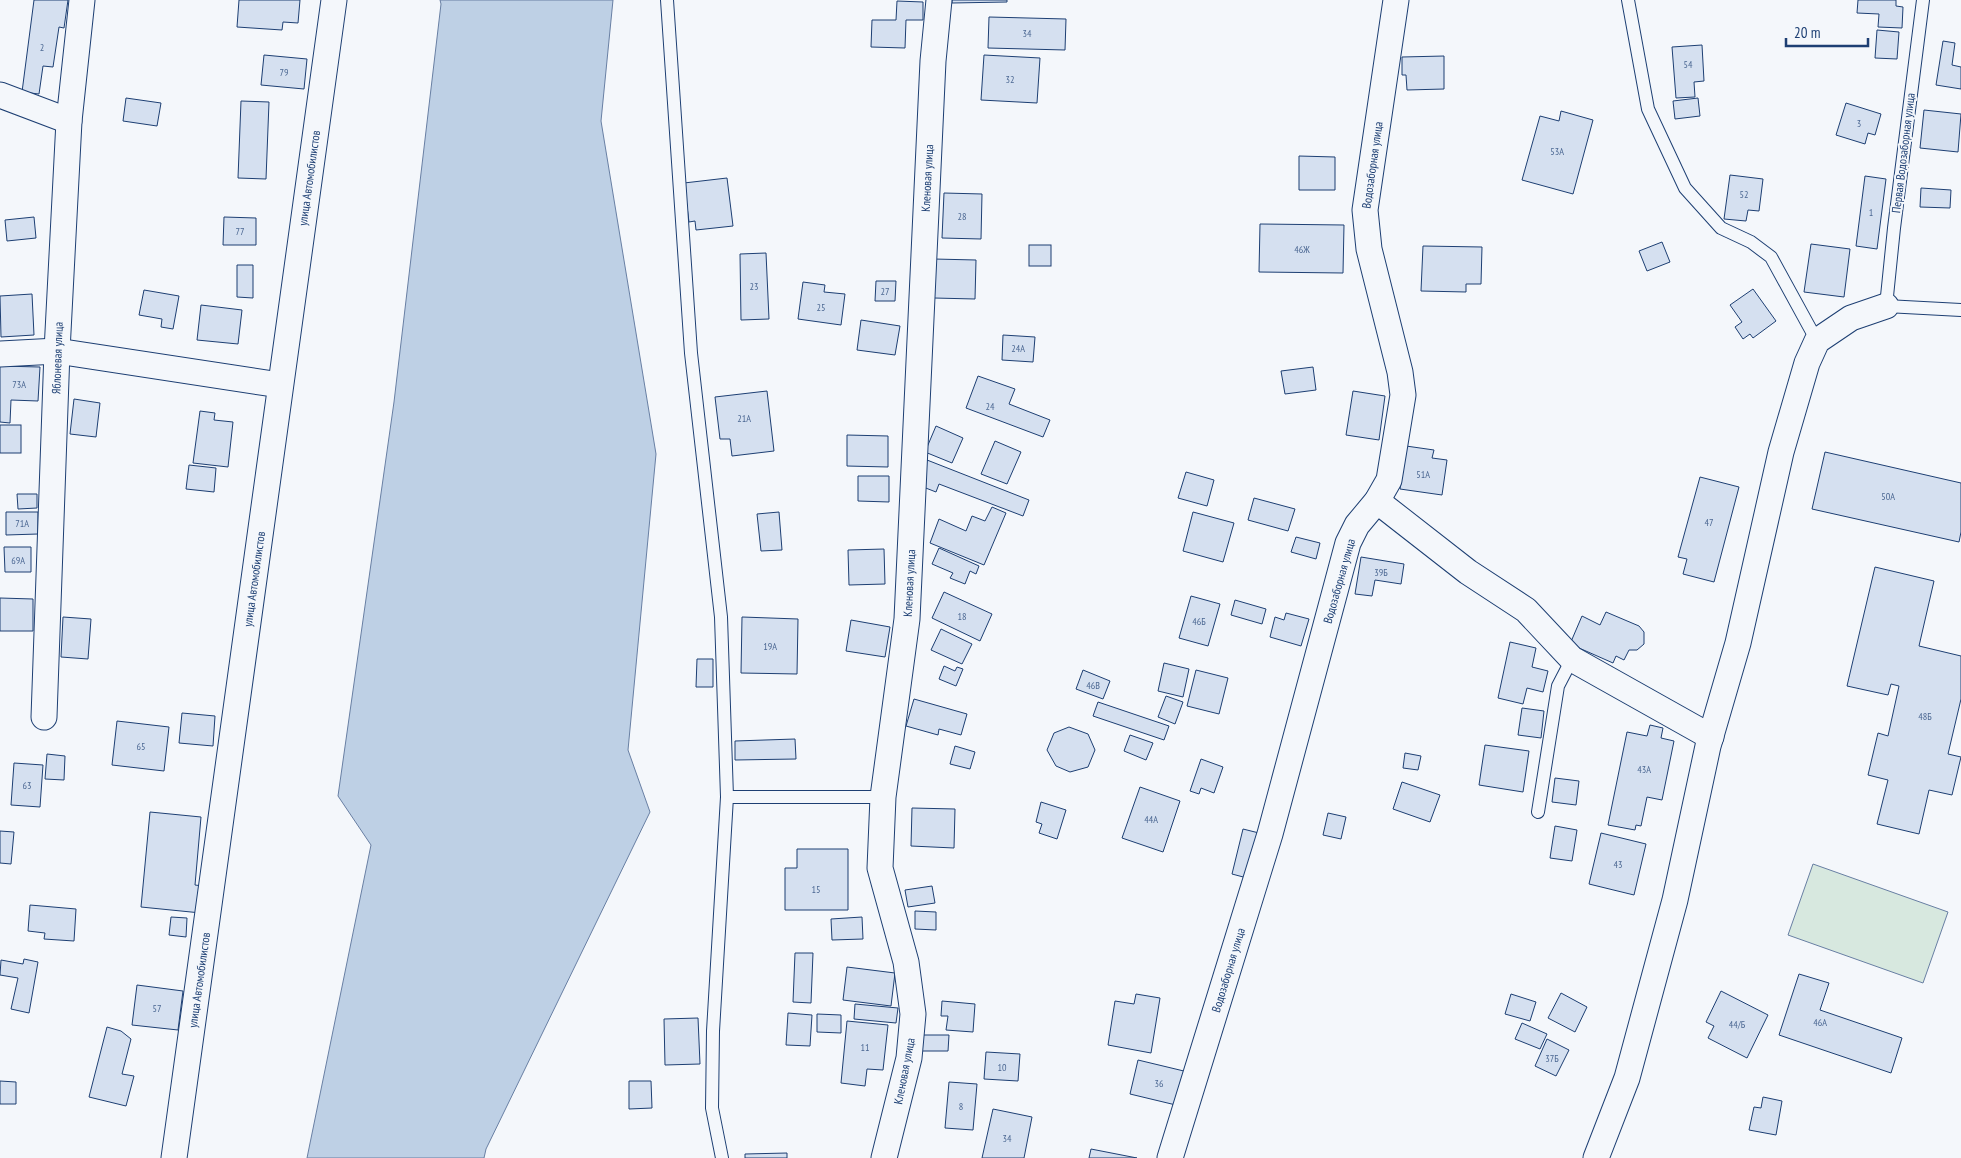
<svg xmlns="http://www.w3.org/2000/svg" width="1961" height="1158" viewBox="0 0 1961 1158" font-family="'PT Sans Narrow',sans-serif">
<rect width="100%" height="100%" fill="#f4f7fb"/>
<polygon fill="#d7e8df" stroke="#687fa3" points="1813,864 1948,912 1923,983 1788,935"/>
<polygon fill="#bed0e5" stroke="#687fa3" points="440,0 613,0 601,121 656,454 628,750 650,812 486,1149 484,1158 307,1158 371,845 338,796 394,402 441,4"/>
<g fill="#d5e0f0" stroke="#1d3f73">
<polygon points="34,0 68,0 64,28 59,27 53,67 43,66 39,94 22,92"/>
<polygon points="239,0 300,0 298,23 283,22 282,30 237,27"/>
<polygon points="952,0 1007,0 1007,2 952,3"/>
<polygon points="1858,0 1896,0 1896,6 1903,7 1902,28 1878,27 1879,14 1857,13"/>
<polygon points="897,1 923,2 923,20 906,20 905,48 871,47 872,20 896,20"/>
<polygon points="989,17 1066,19 1065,50 988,48"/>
<polygon points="1877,30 1899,32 1897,59 1875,58"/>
<polygon points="1943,41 1955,43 1952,65 1961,67 1961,89 1936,85"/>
<polygon points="1702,45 1704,81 1694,82 1695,97 1676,98 1672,47"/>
<polygon points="264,55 307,59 304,89 261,85"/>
<polygon points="984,55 1040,58 1037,103 981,100"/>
<polygon points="1444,56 1444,89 1407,90 1406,75 1402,75 1402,57"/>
<polygon points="126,98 161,103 157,126 123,121"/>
<polygon points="1698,98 1700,116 1675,119 1673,101"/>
<polygon points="241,101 269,102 266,179 238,178"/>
<polygon points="1846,103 1881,114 1875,135 1868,133 1865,144 1836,135"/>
<polygon points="1924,110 1961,114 1958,152 1920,148"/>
<polygon points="1561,111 1593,120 1573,194 1522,180 1540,116 1559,121"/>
<polygon points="1299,156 1335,157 1335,190 1299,190"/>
<polygon points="1730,175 1763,179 1759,211 1748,210 1746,221 1724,219"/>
<polygon points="1865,176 1886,179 1877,249 1856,246"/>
<polygon points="727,178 733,226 696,230 695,221 689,222 684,183"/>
<polygon points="1921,188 1951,190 1950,208 1920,207"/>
<polygon points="944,193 982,194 981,239 942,238"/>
<polygon points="34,217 36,238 7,241 5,220"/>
<polygon points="224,217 256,218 256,245 223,245"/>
<polygon points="1260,224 1344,225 1343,273 1259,272"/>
<polygon points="1662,242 1670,262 1647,271 1639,251"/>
<polygon points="1811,244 1850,249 1844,297 1804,292"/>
<rect x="1029" y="245" width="22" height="21"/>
<polygon points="1423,246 1482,247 1481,284 1466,284 1466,292 1421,291"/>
<polygon points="766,253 769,319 741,320 740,254"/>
<polygon points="934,259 976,260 975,299 934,298"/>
<polygon points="237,265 253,265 253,298 237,297"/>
<polygon points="876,281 896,281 895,301 875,301"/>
<polygon points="803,282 825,285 824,292 845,294 841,325 798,319"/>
<polygon points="1753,289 1776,321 1753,338 1750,334 1743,339 1735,327 1742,322 1730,305"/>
<polygon points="144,290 179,296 173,329 161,327 162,319 139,315"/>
<polygon points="32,294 34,335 1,337 0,296"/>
<polygon points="201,305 242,310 238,344 197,340"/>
<polygon points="861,320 900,326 895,355 857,350"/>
<polygon points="1003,335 1035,337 1033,362 1002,360"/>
<polygon points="0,366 40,367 38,401 11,400 10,423 0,422"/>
<polygon points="1313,367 1316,390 1285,394 1281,371"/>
<polygon points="978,376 1015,389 1009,404 1050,420 1043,437 966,408"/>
<polygon points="767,391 774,451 732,456 730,439 720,439 715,397"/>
<polygon points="1353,391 1385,396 1379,440 1346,435"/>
<polygon points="74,399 100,403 96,437 70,434"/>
<polygon points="200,411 215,413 214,420 233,422 228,467 193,463"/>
<rect x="0" y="425" width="21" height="28"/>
<polygon points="936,426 963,438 952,463 925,452"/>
<polygon points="847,435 888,436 888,467 847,466"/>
<polygon points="995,441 1021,452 1007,484 981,474"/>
<polygon points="1406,446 1434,450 1432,458 1447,460 1442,495 1400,489"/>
<polygon points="1825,452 1961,483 1961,532 1959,542 1812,509"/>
<polygon points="927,460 1029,500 1023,516 939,484 936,492 918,485"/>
<polygon points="189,465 216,468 214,492 186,489"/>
<polygon points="1186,472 1214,480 1207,506 1178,498"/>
<polygon points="858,476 889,476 889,502 858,501"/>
<polygon points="1700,477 1739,487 1714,582 1683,574 1687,559 1678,557"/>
<polygon points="17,494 37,494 37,508 18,509"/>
<polygon points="1254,498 1295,509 1288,531 1248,520"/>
<polygon points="992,507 1006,513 984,565 930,543 939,519 966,531 972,516 985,521"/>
<polygon points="6,512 38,512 38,534 6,535"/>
<polygon points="779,512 782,550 761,551 757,514"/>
<polygon points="1193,512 1234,523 1223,562 1183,551"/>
<polygon points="1296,537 1320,543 1316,559 1291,552"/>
<polygon points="4,547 31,547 31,572 5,572"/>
<polygon points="939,548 979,566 976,574 970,571 965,584 950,578 953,573 932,564"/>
<polygon points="884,549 885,584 849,585 848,550"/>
<polygon points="1361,557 1404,564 1401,584 1375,580 1372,596 1355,594"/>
<polygon points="1875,567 1934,581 1919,646 1961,656 1961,699 1948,754 1961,757 1952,795 1929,790 1919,834 1877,824 1888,780 1868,775 1878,733 1888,736 1899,686 1891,684 1888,695 1847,686"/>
<polygon points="944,592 992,614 980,641 932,618"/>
<polygon points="1191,596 1220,604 1208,646 1179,638"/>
<polygon points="0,598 33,599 33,631 0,631"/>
<polygon points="1235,600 1266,609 1262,624 1231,615"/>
<polygon points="1606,612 1639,626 1644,632 1644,644 1637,650 1629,650 1624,660 1616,656 1613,663 1570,644 1582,616 1600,625"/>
<polygon points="1286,613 1309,619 1301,646 1270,637 1275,617 1284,620"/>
<polygon points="63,617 91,619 88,659 61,657"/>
<polygon points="742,617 798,619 797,674 741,673"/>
<polygon points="851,620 890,627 885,657 846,651"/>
<polygon points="941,629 972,644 962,664 931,650"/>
<polygon points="1510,642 1536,648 1532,667 1548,671 1543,692 1527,688 1523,704 1498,698"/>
<polygon points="697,659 713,659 713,687 696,687"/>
<polygon points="1164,663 1189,669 1183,697 1158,691"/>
<polygon points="944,666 955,671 957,667 963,669 956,686 939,679"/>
<polygon points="1083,670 1110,681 1103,699 1076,689"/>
<polygon points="1196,670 1228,678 1219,714 1187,706"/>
<polygon points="1166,696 1183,702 1175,724 1158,717"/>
<polygon points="914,699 967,714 961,735 939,729 938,735 906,726"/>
<polygon points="1098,702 1169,726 1164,740 1093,716"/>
<polygon points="1522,708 1544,711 1541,738 1518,735"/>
<polygon points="182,713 215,716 213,746 179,743"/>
<polygon points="117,721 169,727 164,771 112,765"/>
<polygon points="1650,725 1663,728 1661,738 1674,741 1662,800 1647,797 1641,826 1636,825 1635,830 1608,825 1627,732 1647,736"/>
<polygon points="1069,727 1088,734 1095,750 1088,767 1070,772 1056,766 1047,750 1054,733"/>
<polygon points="1130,735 1153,743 1146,760 1124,751"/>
<polygon points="795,739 796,759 735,760 735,741"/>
<polygon points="1485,745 1529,751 1523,792 1479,785"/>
<polygon points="955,746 975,752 970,769 950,764"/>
<polygon points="1405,753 1421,756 1418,770 1403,768"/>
<polygon points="47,754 65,756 64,780 45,779"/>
<polygon points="1201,759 1223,767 1214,793 1201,788 1199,794 1190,791"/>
<polygon points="14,763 43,765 40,807 11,805"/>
<polygon points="1555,778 1579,781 1576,805 1552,802"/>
<polygon points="1402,782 1440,795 1430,822 1393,809"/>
<polygon points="1140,787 1180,801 1163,852 1122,838"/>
<polygon points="1041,802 1066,810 1057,839 1039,833 1042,824 1036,822"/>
<polygon points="912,808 955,809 954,848 911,846"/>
<polygon points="150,812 201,817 195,885 203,886 201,913 141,907"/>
<polygon points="1328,813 1346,817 1341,839 1323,835"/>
<polygon points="1555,826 1577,830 1572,861 1550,858"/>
<polygon points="1243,829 1259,833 1247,878 1232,874"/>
<polygon points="0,831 14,832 11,864 0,863"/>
<polygon points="1601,833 1646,844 1634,895 1589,884"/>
<polygon points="797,849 848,849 848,910 785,910 785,868 797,868"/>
<polygon points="932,886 935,903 908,907 905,890"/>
<polygon points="30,905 76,909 74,941 44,939 45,933 28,931"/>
<polygon points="915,911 936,912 936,930 915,929"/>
<polygon points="171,917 187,918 186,937 169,935"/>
<polygon points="862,917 863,939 832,940 831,919"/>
<polygon points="795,953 813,953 811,1003 793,1002"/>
<polygon points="24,959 38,962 29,1013 11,1009 18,978 0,975 1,960 23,964"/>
<polygon points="847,967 895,973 891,1006 843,1000"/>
<polygon points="1799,974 1829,983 1820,1010 1902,1038 1891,1073 1779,1035"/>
<polygon points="137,985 183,991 178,1030 132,1025"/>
<polygon points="1721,991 1768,1015 1747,1058 1708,1038 1714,1026 1706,1022"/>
<polygon points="1561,993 1587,1007 1575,1032 1548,1018"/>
<polygon points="1136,994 1160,998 1151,1053 1108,1045 1115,1001 1134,1004"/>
<polygon points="1511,994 1536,1002 1530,1021 1505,1014"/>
<polygon points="942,1001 975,1004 973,1032 946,1030 948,1016 941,1016"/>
<polygon points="855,1004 898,1008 896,1023 854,1019"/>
<polygon points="788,1013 812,1015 810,1046 786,1045"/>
<polygon points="817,1014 841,1015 841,1033 817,1032"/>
<polygon points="698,1018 700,1064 665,1065 664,1019"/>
<polygon points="847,1021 888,1025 883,1070 867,1069 865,1086 841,1083"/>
<polygon points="1522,1023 1547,1034 1540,1049 1515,1039"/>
<polygon points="107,1027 121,1031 131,1039 122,1074 134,1076 126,1106 89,1097"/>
<polygon points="921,1035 949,1035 948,1051 920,1051"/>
<polygon points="1547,1039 1569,1050 1556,1076 1535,1066"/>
<polygon points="986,1052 1020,1054 1018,1081 984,1079"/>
<polygon points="1138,1060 1188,1072 1180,1106 1130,1094"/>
<polygon points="0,1081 16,1082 16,1104 0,1104"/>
<polygon points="629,1081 651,1081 652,1108 629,1109"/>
<polygon points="949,1082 977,1084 973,1130 945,1128"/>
<polygon points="1763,1097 1782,1101 1776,1135 1749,1130 1754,1107 1761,1108"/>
<polygon points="993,1109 1032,1117 1024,1158 982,1158"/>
<polygon points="1091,1149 1137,1158 1089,1158"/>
<polygon points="787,1153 787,1158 745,1158 745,1154"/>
</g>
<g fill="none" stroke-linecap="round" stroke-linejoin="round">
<g stroke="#1d3f73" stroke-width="14">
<g id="service">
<polyline points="667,0 691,353 721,617 727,797 713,1031 712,1108 722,1158"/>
<polyline points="1628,0 1648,109 1685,188 1721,228 1751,242 1771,257 1817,341"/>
<polyline points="1923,0 1894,228 1886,306 1961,310"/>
<polyline points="727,797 883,797"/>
<polyline points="1538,812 1558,686 1572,659"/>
</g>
</g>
<g stroke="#1d3f73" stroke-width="27">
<g id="minor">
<polyline points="0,95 69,121"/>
<polyline points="0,354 57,351 280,385"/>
<polyline points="1377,501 1468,572 1526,610 1572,659 1711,737"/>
<polyline points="44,717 57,351 69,121 82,0"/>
<polyline points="174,1158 334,0"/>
<polyline points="884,1158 909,1058 913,1014 906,962 880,868 883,797 907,619 933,61 939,0"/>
<polyline points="1170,1158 1270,834 1348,543 1357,525 1377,501 1389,480 1403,395 1400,372 1369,249 1365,210 1396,0"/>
<polyline points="1596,1158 1627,1078 1675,900 1708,746 1738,643 1781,452 1807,363 1817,341 1851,318 1886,306"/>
</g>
</g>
<use href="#service" stroke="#f4f7fb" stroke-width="12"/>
<use href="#minor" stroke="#f4f7fb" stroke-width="25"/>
</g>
<g text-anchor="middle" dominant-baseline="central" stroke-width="4" stroke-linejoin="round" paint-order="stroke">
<g font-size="10" fill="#4b6792">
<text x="1027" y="33">34</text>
<text x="42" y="47">2</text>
<text x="1688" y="64">54</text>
<text x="284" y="72">79</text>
<text x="1010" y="79">32</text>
<text x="1859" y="123">3</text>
<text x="1557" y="151">53А</text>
<text x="1744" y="194">52</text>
<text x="1871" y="212">1</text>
<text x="962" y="216">28</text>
<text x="240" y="231">77</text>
<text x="1302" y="249">46Ж</text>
<text x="754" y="286">23</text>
<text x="885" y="291">27</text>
<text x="821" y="307">25</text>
<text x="1018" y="348">24А</text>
<text x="19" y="384">73А</text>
<text x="990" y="406">24</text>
<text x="744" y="418">21А</text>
<text x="1423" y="474">51А</text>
<text x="1888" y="496">50А</text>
<text x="1709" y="522">47</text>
<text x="22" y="523">71А</text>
<text x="18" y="560">69А</text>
<text x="1381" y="572">39Б</text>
<text x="962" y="616">18</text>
<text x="1199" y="621">46Б</text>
<text x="770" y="646">19А</text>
<text x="1093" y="685">46В</text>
<text x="1925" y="716">48Б</text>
<text x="141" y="746">65</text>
<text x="1644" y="769">43А</text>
<text x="27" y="785">63</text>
<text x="1151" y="819">44А</text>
<text x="1618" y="864">43</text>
<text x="816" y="889">15</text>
<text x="157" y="1008">57</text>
<text x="1820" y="1022">46А</text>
<text x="1737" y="1024">44/Б</text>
<text x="865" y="1047">11</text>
<text x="1552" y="1058">37Б</text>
<text x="1002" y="1067">10</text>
<text x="1159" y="1083">36</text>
<text x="961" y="1106">8</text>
<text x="1007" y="1138">34</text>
</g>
<g font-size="12" fill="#1d3f73" stroke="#f4f7fb">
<text transform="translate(1903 153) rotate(-83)">Первая Водозаборная улица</text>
<text transform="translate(1372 165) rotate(-82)">Водозаборная улица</text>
<text transform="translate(309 178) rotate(-82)">улица Автомобилистов</text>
<text transform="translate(927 178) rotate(-87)">Кленовая улица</text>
<text transform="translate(57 358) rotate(-88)">Яблоневая улица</text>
<text transform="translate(254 579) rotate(-82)">улица Автомобилистов</text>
<text transform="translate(1339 581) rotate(-74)">Водозаборная улица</text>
<text transform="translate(909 583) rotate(-87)">Кленовая улица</text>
<text transform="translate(1228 970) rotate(-73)">Водозаборная улица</text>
<text transform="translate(199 980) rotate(-82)">улица Автомобилистов</text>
<text transform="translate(904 1071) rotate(-79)">Кленовая улица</text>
</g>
</g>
<path d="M1786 38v8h82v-8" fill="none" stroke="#1d3f73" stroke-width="2.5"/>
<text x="1794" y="38" font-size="15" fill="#1d3f73" stroke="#f4f7fb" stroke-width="4" paint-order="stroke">20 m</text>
</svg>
